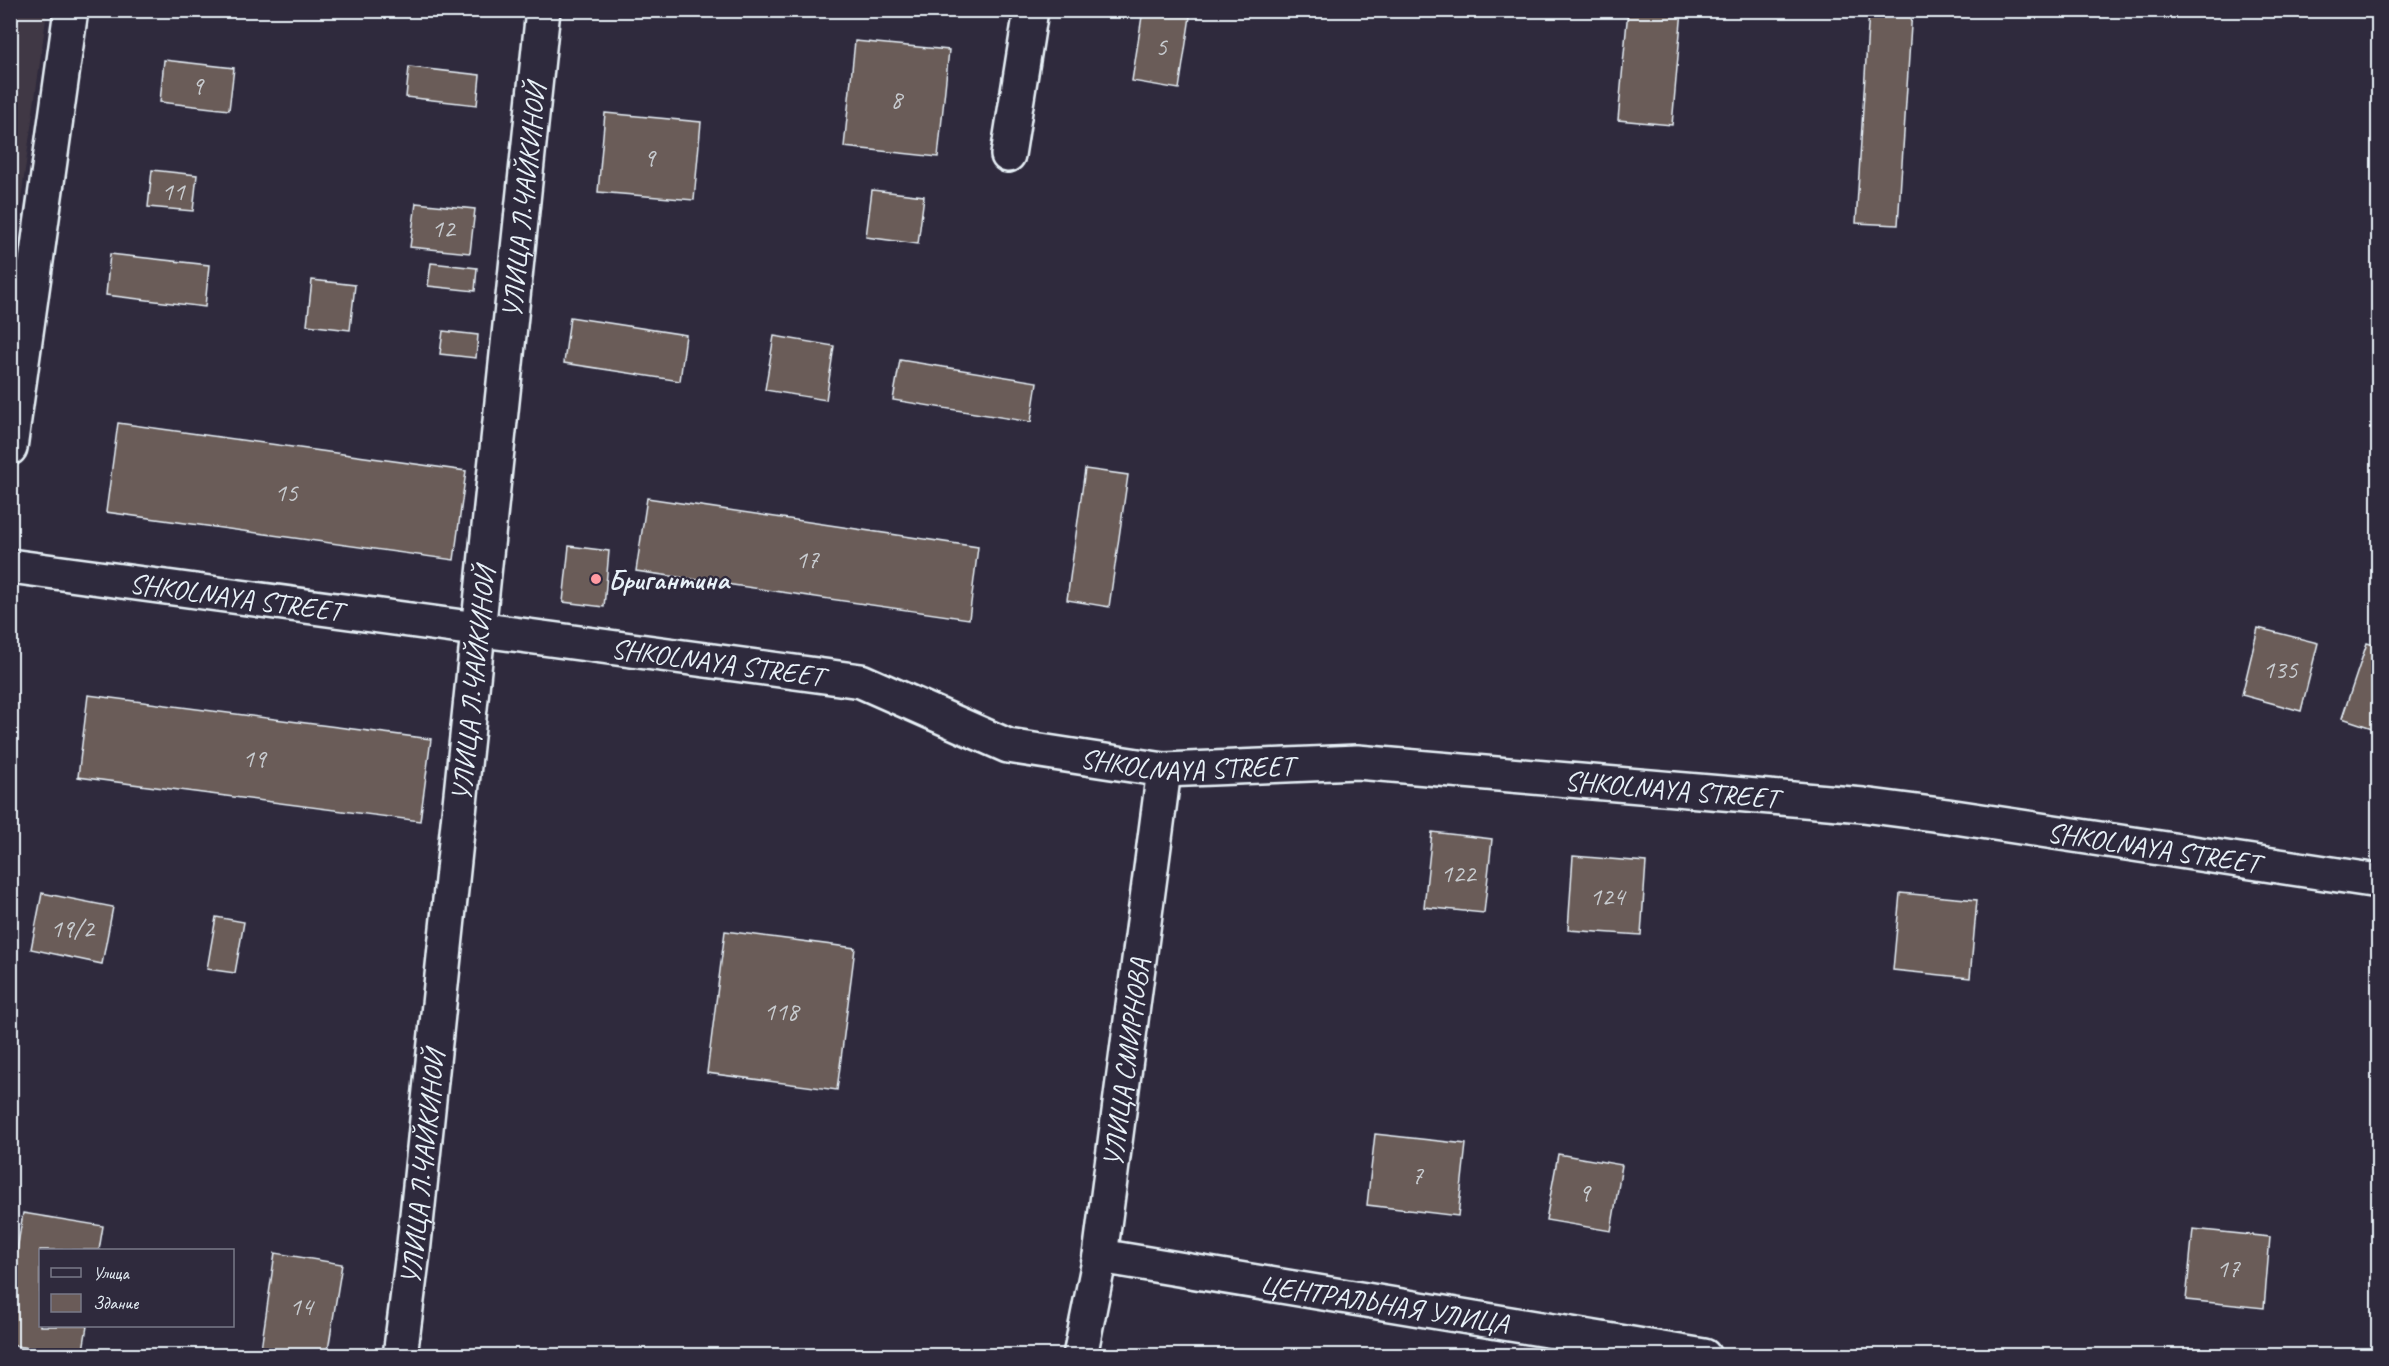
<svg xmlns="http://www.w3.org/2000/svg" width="2389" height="1366" viewBox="0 0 2389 1366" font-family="Caveat,sans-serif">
<rect width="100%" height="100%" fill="#2f2a3d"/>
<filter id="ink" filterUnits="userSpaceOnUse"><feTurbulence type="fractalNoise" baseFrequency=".0167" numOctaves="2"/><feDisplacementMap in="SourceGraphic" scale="12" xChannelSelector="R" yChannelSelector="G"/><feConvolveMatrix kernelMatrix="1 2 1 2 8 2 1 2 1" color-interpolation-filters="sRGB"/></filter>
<g filter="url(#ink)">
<polygon fill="#413945" points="11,11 47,11 11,271"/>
<g fill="#6a5b58" stroke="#e8f1f8" stroke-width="1.5">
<polygon points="10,10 17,10 10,66"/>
<polygon points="1143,10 1191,10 1179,89 1132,81"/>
<polygon points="1628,10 1682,10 1672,125 1618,120"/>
<polygon points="1869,10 1912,10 1898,225 1856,223"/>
<polygon points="855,41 949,50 938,157 844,147"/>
<polygon points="164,60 234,68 229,110 160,102"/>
<polygon points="409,67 480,75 477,105 406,97"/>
<polygon points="605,113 701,122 694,200 598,192"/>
<polygon points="152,170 197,175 193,211 148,207"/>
<polygon points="872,190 924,196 918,244 866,237"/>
<polygon points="416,203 475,209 470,253 410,247"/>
<polygon points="110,254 209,265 205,307 106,295"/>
<polygon points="431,263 477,268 475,291 428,286"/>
<polygon points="312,280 355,285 350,330 307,325"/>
<polygon points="570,317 686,335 680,381 564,363"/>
<polygon points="443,331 478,335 476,358 440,354"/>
<polygon points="774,336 834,346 826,400 765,390"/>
<polygon points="900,360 1037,382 1031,422 893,400"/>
<polygon points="118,423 466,471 454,560 106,512"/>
<polygon points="1085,469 1128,475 1109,607 1067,600"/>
<polygon points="647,498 978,547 969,619 636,571"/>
<polygon points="569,546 609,551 604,607 563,602"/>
<polygon points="2258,628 2318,643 2301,711 2242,695"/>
<polygon points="2367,643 2378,646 2378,730 2342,718"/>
<polygon points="88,695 431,739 420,821 78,777"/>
<polygon points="1432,832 1492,839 1484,913 1424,907"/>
<polygon points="1573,856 1646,862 1641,935 1568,930"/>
<polygon points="42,893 113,907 102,964 31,949"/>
<polygon points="1900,893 1977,900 1970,978 1893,970"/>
<polygon points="216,917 244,922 235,973 207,969"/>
<polygon points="725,931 855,948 837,1090 707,1073"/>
<polygon points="1375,1134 1466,1144 1458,1216 1367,1205"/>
<polygon points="1558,1154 1622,1165 1611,1231 1546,1220"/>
<polygon points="23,1213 103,1226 99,1250 40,1250 40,1326 87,1326 82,1356 10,1345 10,1295"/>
<polygon points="2193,1229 2270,1237 2264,1308 2186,1300"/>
<polygon points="275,1253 342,1264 327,1356 303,1356 261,1349"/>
</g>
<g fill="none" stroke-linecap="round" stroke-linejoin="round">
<g stroke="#e8f1f8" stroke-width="38">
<g id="minor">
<polyline points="1008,155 1031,10"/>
<polyline points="10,448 71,10"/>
<path id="s1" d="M 10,566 L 861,681 L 1008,746 L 1164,770 L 1357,762 L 1863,805 L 1948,816 L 2378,881"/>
<path id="s2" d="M 1100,1256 L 1704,1356"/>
<path id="s3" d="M 400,1356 L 413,1253 L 543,10"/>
<path id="s4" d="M 1080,1356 L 1100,1256 L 1164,770"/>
</g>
</g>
<use href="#minor" stroke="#2f2a3d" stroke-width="33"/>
</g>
</g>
<circle fill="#ff9aa2" stroke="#2f2a3d" stroke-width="2" cx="596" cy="579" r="6"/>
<g text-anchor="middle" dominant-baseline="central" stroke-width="4.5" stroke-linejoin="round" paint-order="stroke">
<g font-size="26" fill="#c8ccd0">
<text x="1161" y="46">5</text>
<text x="197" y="85">9</text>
<text x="896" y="99">8</text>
<text x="649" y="157">9</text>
<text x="173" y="191">11</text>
<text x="443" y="228">12</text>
<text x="286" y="492">15</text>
<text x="807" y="559">17</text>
<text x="2280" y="669">135</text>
<text x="254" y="758">19</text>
<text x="1458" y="873">122</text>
<text x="1607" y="896">124</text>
<text x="72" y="928">19/2</text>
<text x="781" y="1011">118</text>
<text x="1417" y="1175">7</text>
<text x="1584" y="1192">9</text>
<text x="2228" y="1268">17</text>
<text x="301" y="1306">14</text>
</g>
<g font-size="28" fill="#e8f1f8" stroke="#2f2a3d">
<text stroke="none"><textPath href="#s3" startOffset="1162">УЛИЦА Л.ЧАЙКИНОЙ</textPath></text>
<text stroke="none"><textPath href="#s1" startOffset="228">SHKOLNAYA STREET</textPath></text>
<text stroke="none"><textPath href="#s1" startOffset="714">SHKOLNAYA STREET</textPath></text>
<text stroke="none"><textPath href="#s3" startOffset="676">УЛИЦА Л.ЧАЙКИНОЙ</textPath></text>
<text stroke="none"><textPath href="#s1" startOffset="1200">SHKOLNAYA STREET</textPath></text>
<text stroke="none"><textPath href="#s1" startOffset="1686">SHKOLNAYA STREET</textPath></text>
<text stroke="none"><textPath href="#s1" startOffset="2172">SHKOLNAYA STREET</textPath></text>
<text stroke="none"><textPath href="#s4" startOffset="297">УЛИЦА СМИРНОВА</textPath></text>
<text stroke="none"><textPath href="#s3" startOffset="190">УЛИЦА Л.ЧАЙКИНОЙ</textPath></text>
<text stroke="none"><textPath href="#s2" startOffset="288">ЦЕНТРАЛЬНАЯ УЛИЦА</textPath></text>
</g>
<g font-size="28" font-weight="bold" fill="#e8f1f8" stroke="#2f2a3d" text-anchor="start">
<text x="608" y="579">Бригантина</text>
</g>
</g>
<rect width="2389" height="1366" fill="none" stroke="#2f2a3d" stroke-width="36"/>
<rect x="18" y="18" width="2353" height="1330" fill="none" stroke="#e8f1f8" stroke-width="2" filter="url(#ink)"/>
<rect x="39" y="1249" width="195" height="78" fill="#2f2a3d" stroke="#797a88" stroke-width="1.5"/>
<rect x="51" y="1268" width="30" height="9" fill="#2f2a3d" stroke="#797a88" stroke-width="1.5"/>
<text x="93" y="1279" font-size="18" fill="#e8f1f8">Улица</text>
<rect x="51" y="1294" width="30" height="18" fill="#6a5b58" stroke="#797a88" stroke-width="1.5"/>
<text x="93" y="1309" font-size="18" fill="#e8f1f8">Здание</text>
</svg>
